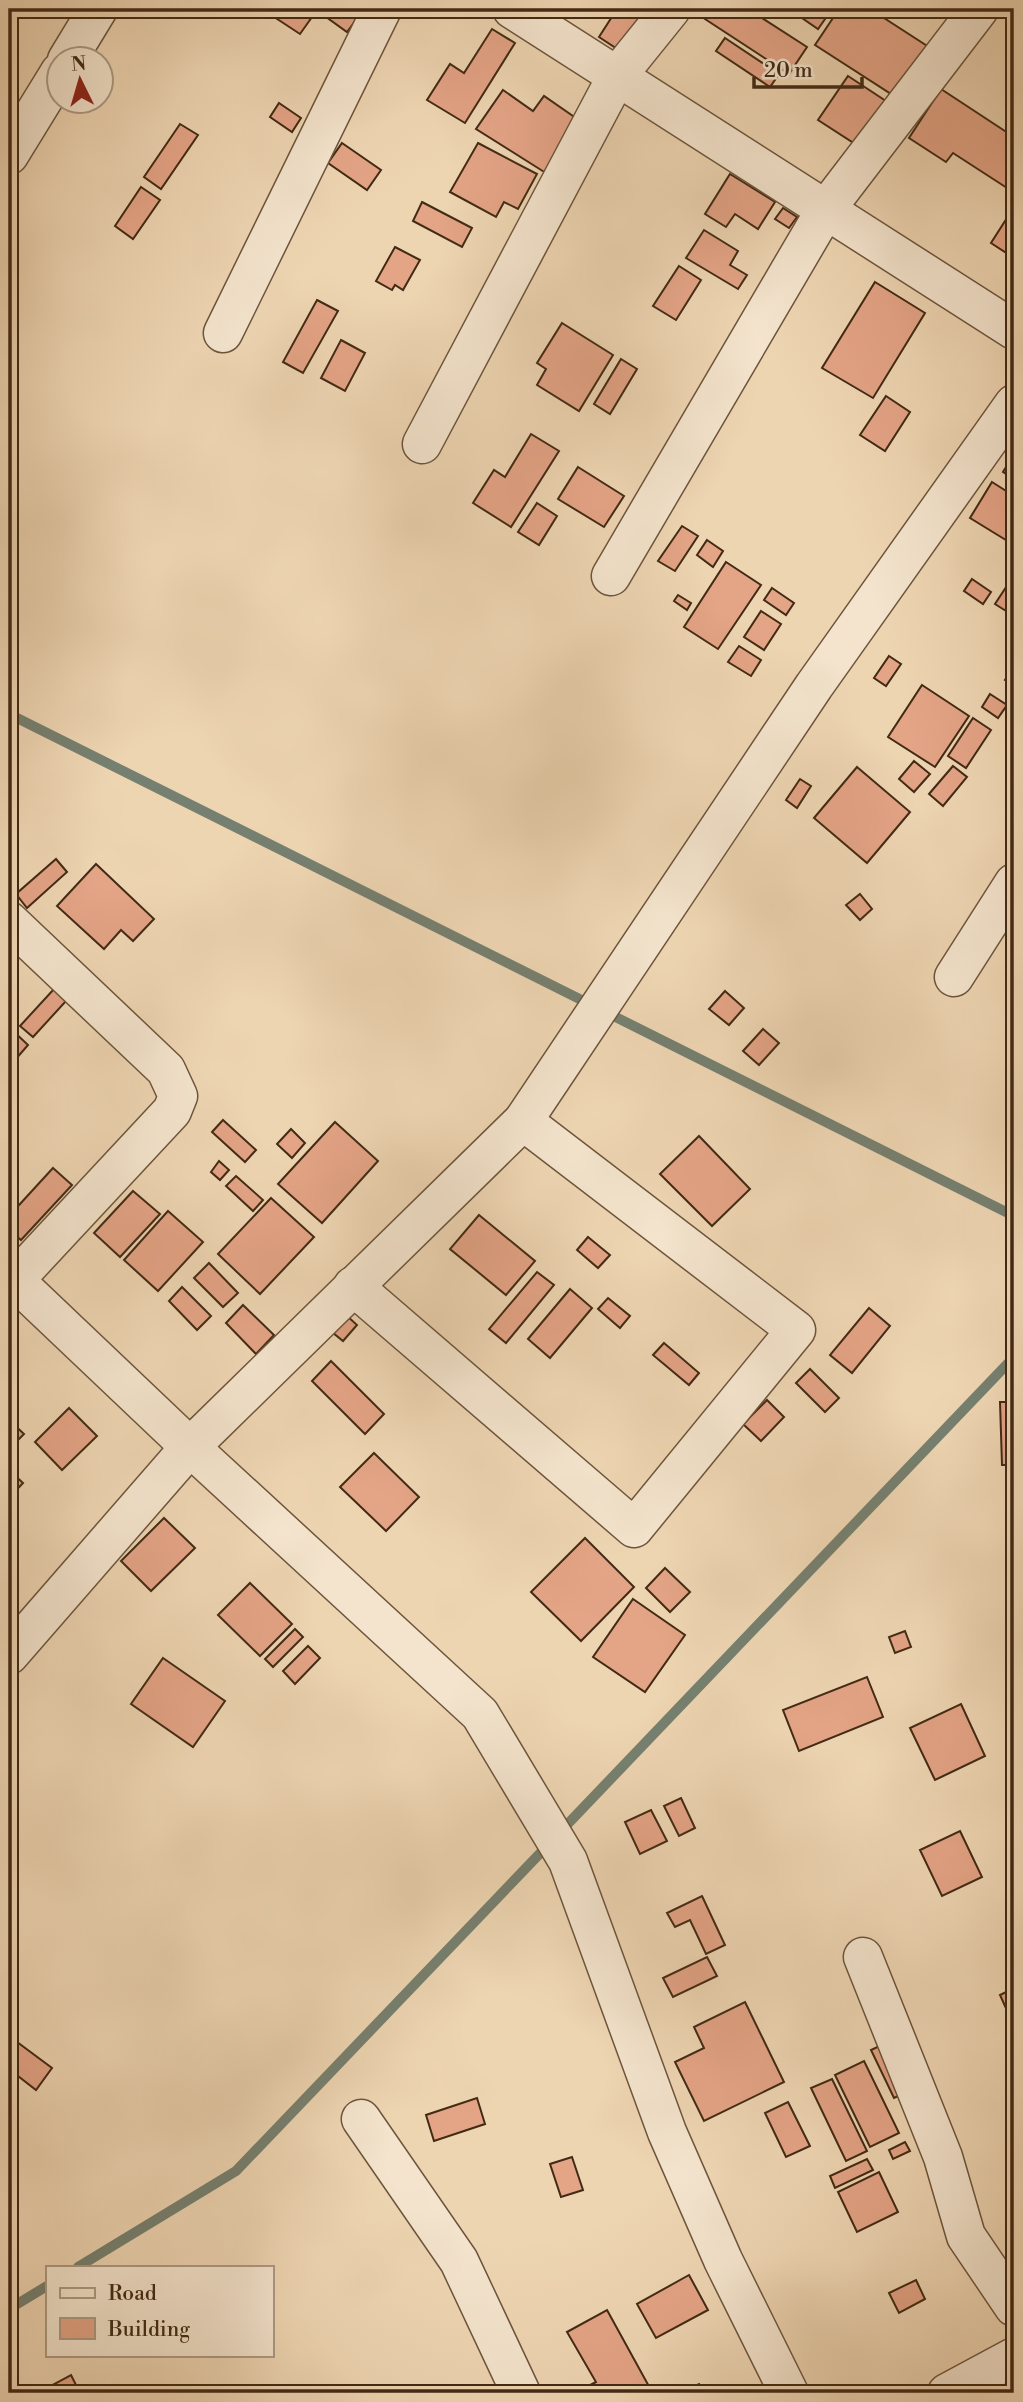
<svg xmlns="http://www.w3.org/2000/svg" width="1023" height="2402" viewBox="0 0 1023 2402" font-family="'Libre Bodoni',serif">
<rect width="100%" height="100%" fill="#eed5b2"/>
<filter id="stains"><feTurbulence type="fractalNoise" baseFrequency=".00286" numOctaves="4"/><feColorMatrix values="0 0 0 0 .2 0 0 0 0 .09 0 0 0 0 .02 0 0 0 .5 -.17"/></filter>
<radialGradient id="worn" r=".72"><stop offset=".6" stop-color="#630" stop-opacity="0"/><stop offset="1" stop-color="#630" stop-opacity=".3"/></radialGradient>
<g fill="none" stroke-linecap="round" stroke-linejoin="round">
<g stroke="#768070" stroke-width="10">
<polyline points="9,714 1014,1216"/>
<polyline points="560,1832 1014,1357"/>
<polyline points="78,2267 236,2171 549,1844"/>
<polyline points="9,2309 47,2286"/>
</g>
</g>
<g fill="#e4a486" stroke="#422a14" stroke-width="2">
<polygon points="262,9 300,9 312,17 300,34"/>
<polygon points="315,9 364,9 347,32"/>
<polygon points="617,9 655,9 625,54 599,37"/>
<polygon points="712,9 748,9 807,47 789,74 705,19"/>
<polygon points="789,9 832,9 818,29"/>
<polygon points="839,9 870,9 935,51 902,101 815,45"/>
<polygon points="492,29 515,43 465,123 427,100 450,64 464,73"/>
<polygon points="725,38 779,74 770,87 716,51"/>
<polygon points="848,76 892,105 863,149 818,120"/>
<polygon points="941,89 1014,137 1014,178 1007,188 953,153 946,162 909,138"/>
<polygon points="503,90 533,111 544,96 583,123 549,175 476,129"/>
<polygon points="279,103 301,118 292,132 270,117"/>
<polygon points="180,124 198,135 161,189 144,177"/>
<polygon points="342,143 381,170 367,190 328,163"/>
<polygon points="478,143 537,174 518,209 504,202 496,217 450,192"/>
<polygon points="730,174 775,202 758,229 735,214 726,227 705,214"/>
<polygon points="141,187 160,200 133,239 115,226"/>
<polygon points="422,202 472,228 462,247 413,221"/>
<polygon points="1014,207 1014,258 991,243"/>
<polygon points="783,208 797,217 789,228 775,219"/>
<polygon points="704,230 738,251 730,265 747,275 738,289 686,258"/>
<polygon points="395,247 420,260 403,290 395,285 392,290 376,281"/>
<polygon points="679,266 701,280 676,320 653,306"/>
<polygon points="875,282 925,313 873,398 822,368"/>
<polygon points="317,300 338,311 303,373 283,362"/>
<polygon points="562,323 613,355 579,411 537,385 546,369 537,363"/>
<polygon points="341,340 365,353 345,391 321,378"/>
<polygon points="621,359 637,369 610,414 594,404"/>
<polygon points="886,396 910,412 885,451 860,435"/>
<polygon points="531,434 559,451 511,527 473,503 494,470 505,477"/>
<polygon points="1014,454 1014,479 1003,472"/>
<polygon points="578,467 624,496 604,527 558,499"/>
<polygon points="992,482 1014,496 1014,545 970,518"/>
<polygon points="537,503 557,516 539,545 518,532"/>
<polygon points="682,526 698,536 675,571 658,561"/>
<polygon points="707,540 723,551 713,567 697,555"/>
<polygon points="726,562 761,585 718,649 684,627"/>
<polygon points="1014,575 1014,616 995,604"/>
<polygon points="972,579 991,592 983,604 964,591"/>
<polygon points="772,588 794,603 786,615 764,600"/>
<polygon points="678,595 691,603 687,610 674,601"/>
<polygon points="761,611 781,624 764,650 744,637"/>
<polygon points="739,646 761,660 751,676 728,662"/>
<polygon points="889,656 901,664 886,686 874,678"/>
<polygon points="1014,665 1014,686 1005,680"/>
<polygon points="922,685 969,716 935,767 888,737"/>
<polygon points="990,694 1007,705 998,718 982,707"/>
<polygon points="973,718 991,730 966,768 948,756"/>
<polygon points="914,761 930,774 914,792 899,779"/>
<polygon points="953,766 967,777 943,806 929,794"/>
<polygon points="857,767 910,812 867,863 814,818"/>
<polygon points="800,779 811,786 797,808 786,800"/>
<polygon points="56,859 67,872 27,908 16,894"/>
<polygon points="96,864 154,919 133,941 121,930 104,949 57,906"/>
<polygon points="860,894 872,909 860,920 846,905"/>
<polygon points="54,989 66,1001 33,1037 20,1026"/>
<polygon points="725,991 744,1008 729,1025 709,1009"/>
<polygon points="9,1027 28,1045 15,1060 9,1054"/>
<polygon points="763,1029 779,1043 759,1065 743,1051"/>
<polygon points="223,1120 256,1150 245,1162 212,1132"/>
<polygon points="335,1122 378,1161 322,1223 278,1184"/>
<polygon points="291,1129 305,1143 292,1158 277,1144"/>
<polygon points="699,1136 750,1189 712,1226 660,1174"/>
<polygon points="219,1161 229,1170 220,1180 211,1172"/>
<polygon points="53,1168 72,1185 21,1240 9,1230 9,1216"/>
<polygon points="236,1176 263,1200 253,1211 226,1186"/>
<polygon points="133,1191 160,1214 120,1257 94,1233"/>
<polygon points="271,1198 314,1237 260,1294 218,1254"/>
<polygon points="168,1211 203,1242 158,1291 124,1260"/>
<polygon points="479,1215 535,1261 506,1295 450,1249"/>
<polygon points="588,1237 610,1255 598,1268 577,1250"/>
<polygon points="209,1263 238,1293 223,1307 194,1278"/>
<polygon points="537,1272 554,1285 506,1343 489,1329"/>
<polygon points="182,1287 211,1316 197,1330 169,1301"/>
<polygon points="570,1289 592,1308 550,1358 528,1339"/>
<polygon points="608,1298 630,1316 620,1328 598,1309"/>
<polygon points="243,1305 274,1335 256,1354 226,1323"/>
<polygon points="869,1308 890,1326 852,1373 830,1355"/>
<polygon points="346,1315 357,1325 343,1341 332,1332"/>
<polygon points="664,1343 699,1373 689,1385 653,1355"/>
<polygon points="331,1361 384,1414 365,1434 312,1381"/>
<polygon points="810,1369 839,1398 825,1412 796,1383"/>
<polygon points="767,1400 784,1417 761,1441 743,1424"/>
<polygon points="1000,1402 1014,1402 1014,1465 1002,1465"/>
<polygon points="69,1408 97,1436 62,1470 35,1442"/>
<polygon points="9,1420 24,1434 9,1449"/>
<polygon points="374,1453 419,1497 386,1531 340,1487"/>
<polygon points="9,1470 23,1483 9,1498"/>
<polygon points="164,1518 195,1548 151,1591 121,1561"/>
<polygon points="585,1538 634,1587 581,1641 531,1592"/>
<polygon points="665,1568 690,1592 670,1612 646,1588"/>
<polygon points="250,1583 292,1624 260,1656 218,1615"/>
<polygon points="633,1599 685,1635 645,1692 593,1657"/>
<polygon points="295,1629 303,1637 273,1667 265,1659"/>
<polygon points="905,1631 911,1647 895,1653 889,1637"/>
<polygon points="308,1646 320,1658 295,1684 283,1671"/>
<polygon points="163,1658 225,1701 193,1747 131,1704"/>
<polygon points="867,1677 883,1717 799,1751 783,1710"/>
<polygon points="961,1704 985,1756 935,1780 910,1728"/>
<polygon points="681,1798 695,1828 679,1836 664,1806"/>
<polygon points="651,1810 667,1841 640,1854 625,1822"/>
<polygon points="960,1831 982,1877 942,1896 920,1850"/>
<polygon points="702,1896 725,1945 706,1954 690,1920 675,1927 667,1913"/>
<polygon points="707,1957 717,1976 673,1997 663,1978"/>
<polygon points="1014,1988 1014,2026 1000,1995"/>
<polygon points="745,2002 784,2082 704,2121 675,2062 704,2048 694,2027"/>
<polygon points="9,2036 52,2068 36,2090 9,2069"/>
<polygon points="888,2042 912,2090 894,2098 871,2050"/>
<polygon points="864,2061 899,2133 870,2147 835,2075"/>
<polygon points="832,2079 867,2151 846,2161 811,2088"/>
<polygon points="477,2098 485,2124 434,2141 426,2115"/>
<polygon points="788,2102 810,2146 786,2157 765,2113"/>
<polygon points="905,2142 910,2151 893,2159 889,2150"/>
<polygon points="572,2157 583,2190 561,2197 550,2164"/>
<polygon points="867,2159 873,2170 835,2188 830,2176"/>
<polygon points="879,2172 898,2212 857,2232 838,2192"/>
<polygon points="689,2275 708,2310 656,2338 637,2304"/>
<polygon points="916,2280 925,2299 899,2313 889,2293"/>
<polygon points="607,2310 651,2390 645,2393 575,2393 596,2382 567,2332"/>
<polygon points="71,2375 80,2393 45,2393 43,2390"/>
<polygon points="699,2384 703,2393 680,2393"/>
</g>
<g fill="none" stroke-linecap="round" stroke-linejoin="round">
<g stroke="#6d553c" stroke-width="41">
<g id="minor">
<polyline points="512,9 1014,330"/>
<polyline points="67,60 98,9"/>
<polyline points="9,155 60,72"/>
<polyline points="223,333 382,9"/>
<polyline points="422,444 617,76 671,9"/>
<polyline points="611,576 826,209 979,9"/>
<polyline points="9,921 166,1070 178,1096 172,1111 9,1286"/>
<polyline points="954,977 1014,883"/>
<polyline points="9,1275 190,1447 480,1714 568,1861 667,2132 723,2260 789,2393"/>
<polyline points="353,1286 634,1528 796,1330 523,1121"/>
<polyline points="9,1655 190,1447 523,1121 814,686 1014,404"/>
<polyline points="863,1957 943,2157 966,2236 1014,2307"/>
<polyline points="361,2119 459,2261 521,2393"/>
<polyline points="947,2393 1014,2357"/>
</g>
</g>
<use href="#minor" stroke="#f4e4cd" stroke-width="38"/>
</g>
<rect width="1023" height="2402" fill="none" stroke="#eed5b2" stroke-width="35"/>
<rect x="10" y="10" width="1002" height="2381" fill="none" stroke="#422a14" stroke-width="3.5"/>
<rect x="18" y="18" width="988" height="2367" fill="none" stroke="#422a14" stroke-width="2"/>
<rect x="46" y="2266" width="228" height="91" fill="#f4e4cd" stroke="#ad9a83" stroke-width="2"/>
<rect x="60" y="2288" width="35" height="10" fill="#f4e4cd" stroke="#ad9a83" stroke-width="2"/>
<text x="108" y="2300" font-size="21" fill="#422a14">Road</text>
<rect x="60" y="2318" width="35" height="21" fill="#e4a486" stroke="#ad9a83" stroke-width="2"/>
<text x="108" y="2336" font-size="21" fill="#422a14">Building</text>
<g transform="translate(80 80) rotate(355)"><circle r="33" fill="#f4e4cd" stroke="#ad9a83" stroke-width="2"/>
<path d="M0-5L12 26L0 18L-12 26Z" fill="#8f2418"/>
<text y="-10" font-size="19" font-weight="bold" text-anchor="middle" fill="#422a14">N</text>
</g>
<path d="M754 77v10h108v-10" fill="none" stroke="#422a14" stroke-width="3.5"/>
<text x="764" y="77" font-size="21" fill="#422a14" stroke="#f4e4cd" stroke-width="5" paint-order="stroke">20 m</text>
<rect width="100%" height="100%" filter="url(#stains)"/>
<rect width="100%" height="100%" fill="url(#worn)"/>
</svg>
